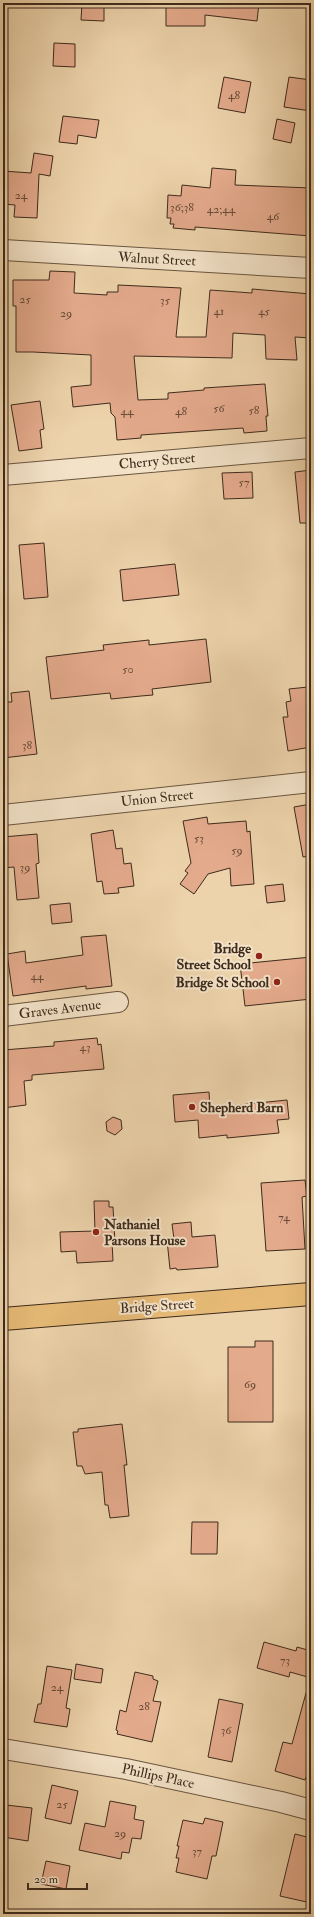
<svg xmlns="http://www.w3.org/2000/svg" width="314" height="1917" viewBox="0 0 314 1917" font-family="'IM FELL Double Pica',serif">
<rect width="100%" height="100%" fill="#edd3ab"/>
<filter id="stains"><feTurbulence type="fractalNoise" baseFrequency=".005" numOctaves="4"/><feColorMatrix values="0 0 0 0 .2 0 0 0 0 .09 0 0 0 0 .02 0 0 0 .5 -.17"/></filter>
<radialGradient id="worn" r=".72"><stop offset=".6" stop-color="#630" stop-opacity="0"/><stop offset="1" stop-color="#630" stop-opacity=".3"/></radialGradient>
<g fill="#e4aa8c" stroke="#3e2b1c">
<polygon points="82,3 104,3 104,21 81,20"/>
<polygon points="184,3 259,3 257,21 205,15 205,26 166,26 166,5 184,6"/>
<polygon points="54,43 75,44 75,67 53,66"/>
<polygon points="224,77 251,82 245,113 218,108"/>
<polygon points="289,77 311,80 311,111 284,107"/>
<polygon points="63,116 99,120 96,138 78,135 77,144 59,142"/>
<polygon points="277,119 295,123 291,143 273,139"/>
<polygon points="34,153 53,156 50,176 39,174 37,218 14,217 15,205 3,204 3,171 31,173"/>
<polygon points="212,168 236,170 235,185 311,188 311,236 195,227 195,230 173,228 174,224 170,224 171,218 167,218 168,195 181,196 182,185 210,188"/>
<polygon points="50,271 75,272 74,293 107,295 107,292 118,292 118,285 181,288 176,337 206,337 210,290 252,293 252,289 311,294 311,338 295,337 297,360 266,359 265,335 233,333 232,358 134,356 138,400 168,399 168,393 204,390 204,388 265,384 268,416 266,416 267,431 244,433 243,428 141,435 141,438 117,440 115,417 111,413 110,403 73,407 71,387 91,385 91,355 33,352 16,352 16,306 13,306 13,280 49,280"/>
<polygon points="40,401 44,429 40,430 42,448 19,451 11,405"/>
<polygon points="311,470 311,523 300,523 295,472"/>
<polygon points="252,472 253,498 224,499 222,473"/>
<polygon points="44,543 48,597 24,599 19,545"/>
<polygon points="175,564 179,595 123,601 120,570"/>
<polygon points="206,639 211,682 152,689 153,695 141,696 111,699 110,693 51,699 46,657 104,650 103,645 149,640 149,645"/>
<polygon points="308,687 311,704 311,747 288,751 283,717 288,717 286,702 291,701 289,689"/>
<polygon points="29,691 37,754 3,758 3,702 12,702 11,693"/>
<polygon points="311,804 311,856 303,857 294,807"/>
<polygon points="207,817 208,824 246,821 247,832 250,831 254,884 231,886 230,868 208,874 194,894 180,884 188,873 185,871 191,863 183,821"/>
<polygon points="113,830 116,849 122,848 124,864 131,863 134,886 118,888 119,893 104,894 102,881 97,882 91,834"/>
<polygon points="37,834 39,863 36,864 39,898 17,900 14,867 3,868 3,837"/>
<polygon points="283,884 285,901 267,903 265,886"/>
<polygon points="70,903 72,922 52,924 50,905"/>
<polygon points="106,935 112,986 86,989 86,986 13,996 7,954 25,951 26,963 83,955 81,937"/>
<polygon points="311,957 311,999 245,1006 240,964"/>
<polygon points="97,1038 98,1045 101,1044 104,1069 32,1075 32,1080 24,1081 26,1105 3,1108 3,1050 54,1046 54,1042"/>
<polygon points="209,1092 210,1108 287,1100 289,1119 277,1120 279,1133 227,1138 227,1135 199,1138 198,1120 175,1122 173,1095"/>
<polygon points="113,1117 121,1120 122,1129 115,1135 107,1131 106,1122"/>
<polygon points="305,1180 307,1196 302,1197 305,1249 266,1251 261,1183"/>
<polygon points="94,1201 109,1201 109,1207 113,1207 115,1242 112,1242 113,1261 77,1263 76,1251 61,1252 60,1232 95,1231"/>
<polygon points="191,1222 192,1237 215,1235 218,1267 177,1270 176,1268 170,1269 167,1240 174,1239 172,1224"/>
<polygon points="255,1341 273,1341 273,1422 228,1422 228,1347 255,1347"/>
<polygon points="122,1424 127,1465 124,1465 129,1516 110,1518 108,1505 105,1505 102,1472 85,1474 82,1466 77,1466 73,1432 78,1432 78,1429"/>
<polygon points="192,1522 218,1522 217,1554 191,1554"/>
<polygon points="264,1642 296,1651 297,1647 311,1651 311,1678 290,1672 289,1677 257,1668"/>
<polygon points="76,1664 103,1669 101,1683 74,1679"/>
<polygon points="47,1666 72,1670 66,1708 70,1709 67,1727 34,1722 38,1704 41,1704"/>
<polygon points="135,1672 153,1676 153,1679 158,1681 153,1701 161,1702 152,1742 117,1734 118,1731 116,1730 120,1710 126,1712"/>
<polygon points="306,1693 311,1693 311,1779 306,1777 305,1780 275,1771 283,1742 292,1744"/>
<polygon points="219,1699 243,1704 232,1762 208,1757"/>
<polygon points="52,1785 78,1791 71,1824 45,1818"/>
<polygon points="110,1801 136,1806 134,1819 144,1821 141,1839 132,1838 129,1853 122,1852 121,1859 79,1850 85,1823 105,1827"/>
<polygon points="6,1805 32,1808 28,1841 3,1837"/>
<polygon points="205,1818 223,1822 216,1856 212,1856 207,1879 176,1872 179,1858 176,1858 179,1846 177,1846 183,1820 203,1824"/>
<polygon points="295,1834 311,1838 311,1903 280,1896"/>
<polygon points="46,1861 70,1866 66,1889 41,1884"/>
</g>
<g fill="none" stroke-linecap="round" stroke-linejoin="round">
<g stroke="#6a5540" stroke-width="22">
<g id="minor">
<polyline points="3,250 311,268"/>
<polyline points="3,475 311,448"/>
<polyline points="3,815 311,782"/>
<polyline points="3,1016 118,1002"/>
<polyline points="3,1749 126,1769 281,1802 311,1810"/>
</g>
</g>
<g stroke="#3e2b1c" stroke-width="24">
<polyline id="highway" points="3,1319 311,1294"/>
</g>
<use href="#minor" stroke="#f3e2c8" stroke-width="20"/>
<use href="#highway" stroke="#e6ba76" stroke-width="22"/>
</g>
<g fill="#8f2418" stroke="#f3e2c8" stroke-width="1.5">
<circle cx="259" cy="956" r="4"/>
<circle cx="277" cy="982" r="4"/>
<circle cx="192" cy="1107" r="4"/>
<circle cx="96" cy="1232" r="4"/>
</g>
<g text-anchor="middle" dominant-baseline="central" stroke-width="4" stroke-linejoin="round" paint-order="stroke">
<g font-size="12" fill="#684b38">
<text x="234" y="95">48</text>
<text x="21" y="195">24</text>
<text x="182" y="207">36;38</text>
<text x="221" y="209">42;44</text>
<text x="273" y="216">46</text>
<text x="25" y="299">25</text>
<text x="165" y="300">35</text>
<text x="219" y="311">41</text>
<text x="264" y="311">45</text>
<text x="66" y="313">29</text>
<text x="219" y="408">56</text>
<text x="254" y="410">58</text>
<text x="127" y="411">44</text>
<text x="181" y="411">48</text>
<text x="244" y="482">57</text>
<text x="128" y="669">50</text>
<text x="27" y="745">38</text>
<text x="199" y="838">53</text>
<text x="237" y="850">59</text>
<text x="25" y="867">39</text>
<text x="37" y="976">44</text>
<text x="85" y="1047">43</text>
<text x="284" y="1217">74</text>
<text x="250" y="1384">69</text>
<text x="285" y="1660">73</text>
<text x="57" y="1687">24</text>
<text x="144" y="1706">28</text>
<text x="226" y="1730">36</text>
<text x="62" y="1804">25</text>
<text x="120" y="1833">29</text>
<text x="197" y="1851">37</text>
</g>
<g font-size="14" fill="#3e2b1c" stroke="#f3e2c8">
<text transform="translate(157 259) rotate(3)">Walnut Street</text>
<text transform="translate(157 461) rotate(-5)">Cherry Street</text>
<text transform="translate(157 798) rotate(-6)">Union Street</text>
<text transform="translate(60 1009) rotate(-7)">Graves Avenue</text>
<text transform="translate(157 1306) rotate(-4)">Bridge Street</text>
<text transform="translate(158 1776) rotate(12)">Phillips Place</text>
</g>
<g font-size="14" font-weight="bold" fill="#3e2b1c" stroke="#f3e2c8" text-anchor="end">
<text x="251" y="948">Bridge<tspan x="251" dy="16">Street School</tspan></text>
<text x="269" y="982">Bridge St School</text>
<text x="200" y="1107" text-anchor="start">Shepherd Barn</text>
<text x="104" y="1224" text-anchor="start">Nathaniel<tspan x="104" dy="16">Parsons House</tspan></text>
</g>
</g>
<rect width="314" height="1917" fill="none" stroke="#edd3ab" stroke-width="16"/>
<rect x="4" y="4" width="306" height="1909" fill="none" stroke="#3e2b1c" stroke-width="2"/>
<rect x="8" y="8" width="298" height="1901" fill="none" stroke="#3e2b1c"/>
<path d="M28 1883v6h59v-6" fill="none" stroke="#3e2b1c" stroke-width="2"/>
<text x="34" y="1883" font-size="12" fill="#3e2b1c" stroke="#f3e2c8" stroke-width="3" paint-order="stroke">20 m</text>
<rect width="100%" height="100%" filter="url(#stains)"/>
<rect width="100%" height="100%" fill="url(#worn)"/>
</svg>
